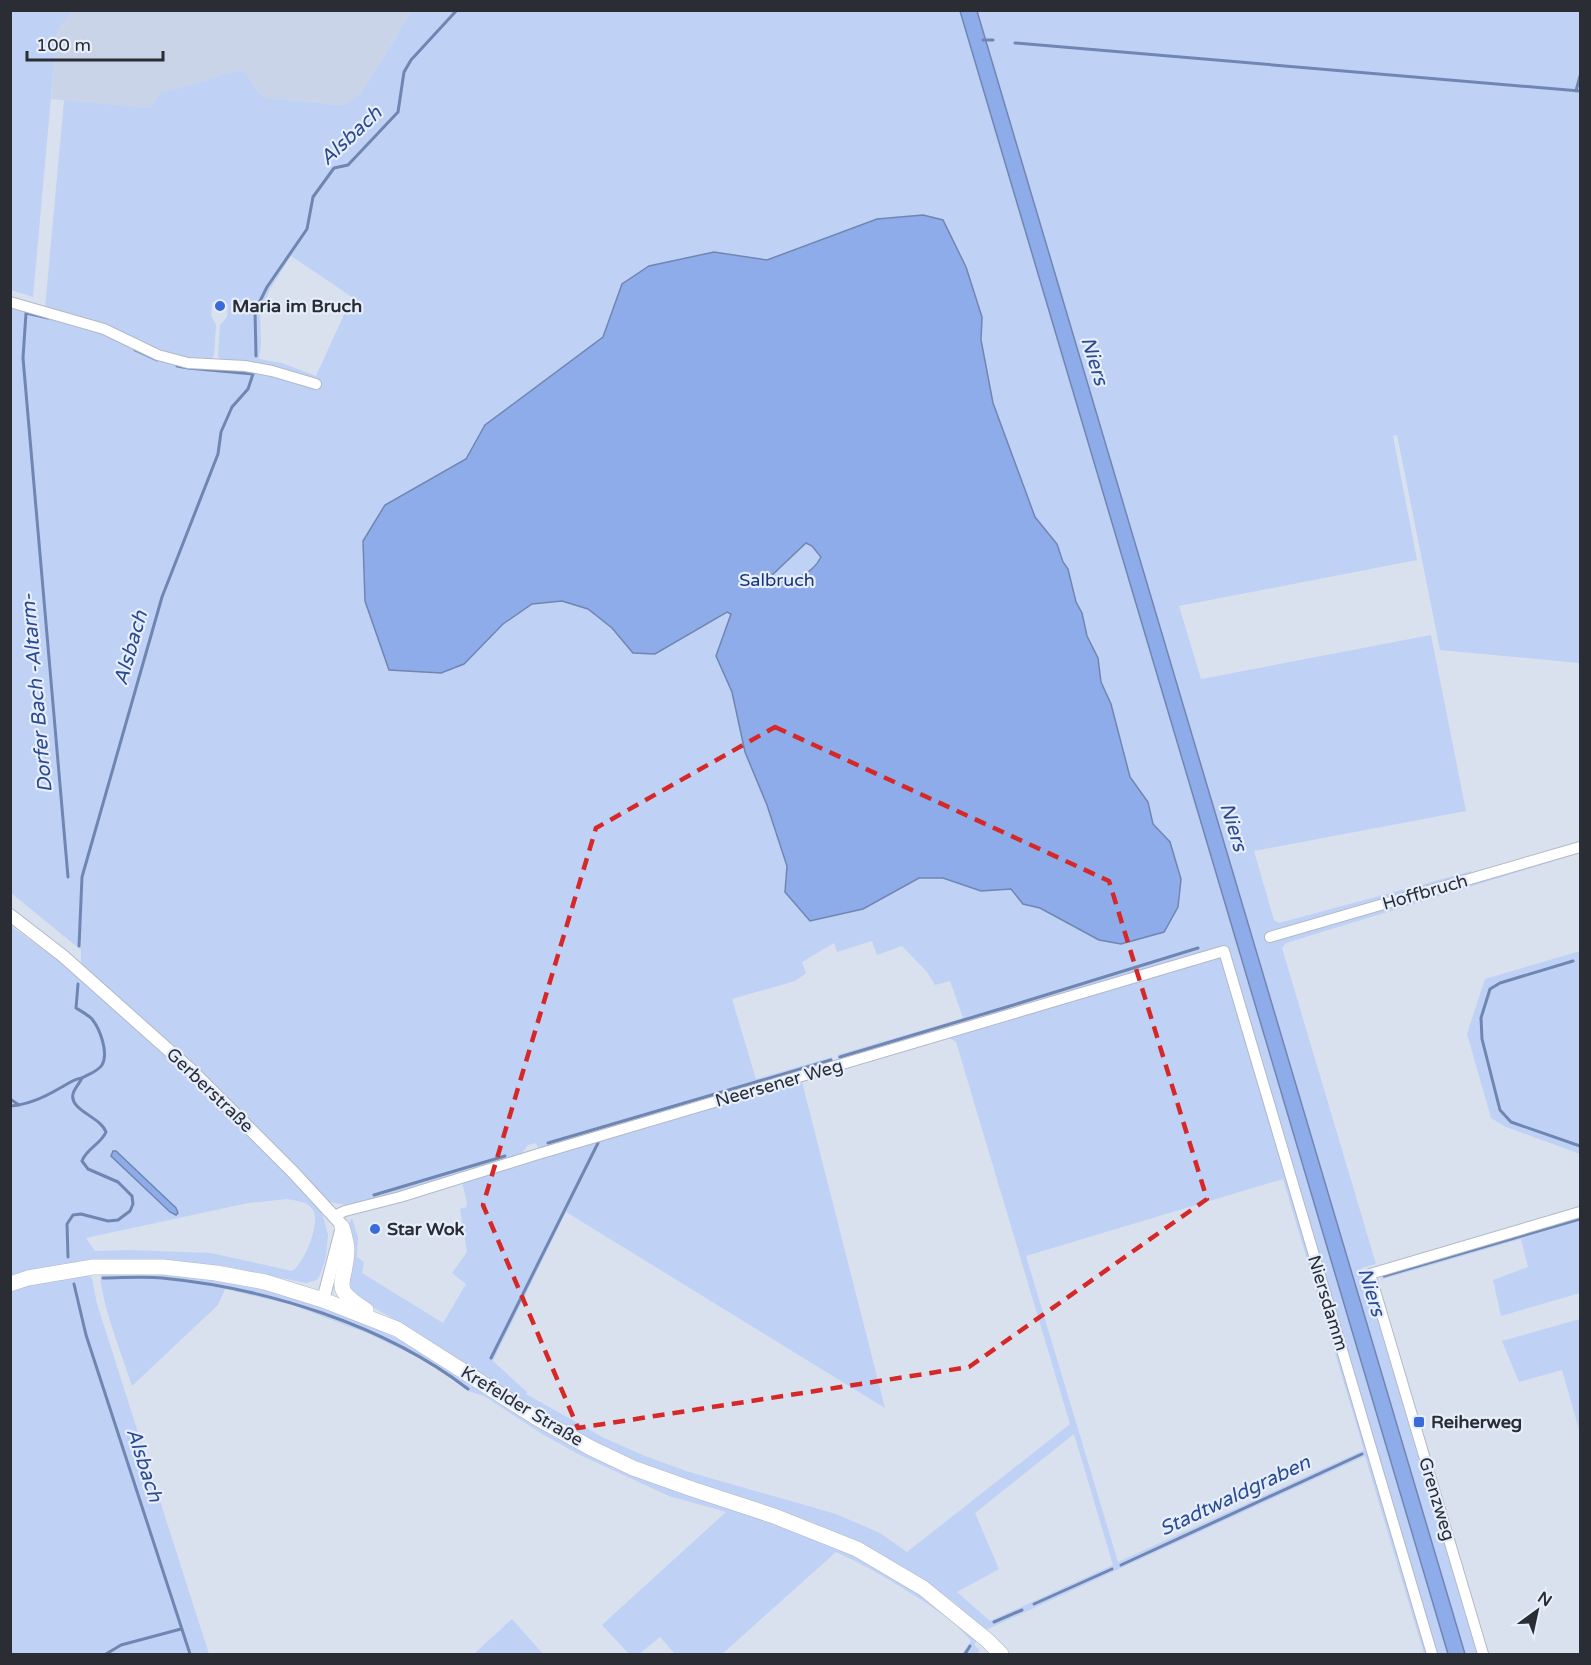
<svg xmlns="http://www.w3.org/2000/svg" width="1591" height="1665" viewBox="0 0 1591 1665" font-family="'Varela Round',sans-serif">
<rect width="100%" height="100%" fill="#d9e1ef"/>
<polygon fill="#c9d4e9" points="73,11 412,11 360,95 350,102 339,105 267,98 260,94 240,70 151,108 51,99 57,31"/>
<g fill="#bfd1f5" fill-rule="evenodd">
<polygon points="10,11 73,11 57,31 33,297 11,290"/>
<path d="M 412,11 L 1580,11 L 1580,663 L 1440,650 L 1397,435 L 1393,436 L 1417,560 L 1179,606 L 1201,679 L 1431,635 L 1466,811 L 1254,851 L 1274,920 L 1279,923 L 1472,871 L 1469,875 L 1277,929 L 1279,937 L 1580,853 L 1286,943 L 1282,948 L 1376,1264 L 1362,1268 L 1477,1654 L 1465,1654 L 1119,488 L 1235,936 L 1448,1654 L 1424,1654 L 1365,1456 L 988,1629 L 981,1627 L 955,1603 L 921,1578 L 889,1559 L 854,1542 L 680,1480 L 603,1448 L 483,1378 L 412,1329 L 365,1303 L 351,1289 L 348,1278 L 351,1242 L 349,1223 L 352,1218 L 358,1237 L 357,1257 L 364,1262 L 362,1273 L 443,1323 L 466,1284 L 452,1273 L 467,1252 L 460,1209 L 466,1207 L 467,1203 L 462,1182 L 843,1062 L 838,1060 L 837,1055 L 963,1018 L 950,981 L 935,985 L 927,972 L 902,946 L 877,955 L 872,941 L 837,952 L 834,943 L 802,962 L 806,973 L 795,981 L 732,999 L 756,1079 L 832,1057 L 833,1061 L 827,1066 L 538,1149 L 536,1143 L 528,1145 L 518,1158 L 399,1194 L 346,1205 L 330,1202 C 249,1121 169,1040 81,966 L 81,950 L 11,893 L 10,307 L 105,334 L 155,357 L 221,361 L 218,356 L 220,325 L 227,317 L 228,304 L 212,302 L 211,315 L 216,325 L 214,355 L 211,360 L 184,358 L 158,350 L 45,308 L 64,100 L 150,108 L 160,94 L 241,70 L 260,94 L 267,98 L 339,105 L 350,102 L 360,95 ZM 291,256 L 352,297 L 316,376 L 282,363 L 259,359 L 261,343 L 260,312 L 270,289 ZM 949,1038 L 956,1042 L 1070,1424 L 907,1552 L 880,1533 L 836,1514 L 689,1472 L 645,1456 L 604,1438 L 526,1394 L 527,1392 L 493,1361 L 566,1212 L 885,1408 L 802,1082 ZM 1283,1179 L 1364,1450 L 1118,1562 L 1026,1256 ZM 1074,1434 L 1113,1565 L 990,1621 L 957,1592 L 999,1569 L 975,1513 Z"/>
<path d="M 11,926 L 81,977 L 182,1068 L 259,1144 L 320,1209 L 324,1219 L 328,1235 L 326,1257 L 320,1275 L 317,1280 L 306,1283 L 229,1267 L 188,1263 L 11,1277 ZM 116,1151 L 176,1208 L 177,1210 L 173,1215 L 170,1212 L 111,1156 L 111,1153 ZM 287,1199 C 296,1201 308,1201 313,1210 C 321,1222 304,1264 292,1271 L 211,1253 L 129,1250 L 95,1251 L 86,1238 L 248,1203 Z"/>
<polygon points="1580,951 1580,1154 1506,1127 1491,1118 1467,1034 1485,979"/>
<polygon points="1580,1216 1580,1293 1501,1316 1493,1280 1528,1267 1521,1239 1380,1280 1388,1272"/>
<path d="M 101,1273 L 158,1273 L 227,1281 L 295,1298 L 358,1321 L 403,1341 L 525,1418 L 888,1570 L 979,1637 L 974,1645 L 980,1650 L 977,1654 L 962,1654 L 971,1641 C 960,1627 944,1615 929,1605 C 899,1585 869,1567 836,1552 L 722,1654 L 675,1654 L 660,1637 L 639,1654 L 629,1654 L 602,1625 L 726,1512 L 669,1496 L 580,1455 L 542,1434 L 484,1396 L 468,1391 L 444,1373 L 419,1358 L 369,1334 L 292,1305 L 225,1289 L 218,1305 L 132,1386 C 125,1363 97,1292 101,1273 Z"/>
<polygon points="89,1275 92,1279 97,1304 209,1654 11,1654 10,1287"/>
<polygon points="1580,1319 1580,1433 1562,1370 1519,1382 1502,1341"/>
<polygon points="512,1619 543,1654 474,1654"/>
</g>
<g fill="#8eace9" stroke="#7086b2" stroke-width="1.5" fill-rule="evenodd">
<polygon points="960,11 977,11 1465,1654 1448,1654"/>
<path d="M 923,215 L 943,220 L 966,267 L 982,317 L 981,340 L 993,403 L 1035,517 L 1057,544 L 1063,562 L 1068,569 L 1076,602 L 1082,613 L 1087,636 L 1098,658 L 1101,682 L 1111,704 L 1130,777 L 1148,802 L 1153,824 L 1170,842 L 1181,879 L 1178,907 L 1164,932 L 1121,944 L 1099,940 L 1040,908 L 1023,904 L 1011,889 L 981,891 L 943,878 L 919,878 L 863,909 L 810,921 L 785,892 L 787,866 L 767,805 L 745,752 L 732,692 L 716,656 L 731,614 L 727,612 L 655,654 L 633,653 L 612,628 L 588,609 L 562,601 L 532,604 L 503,624 L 464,664 L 441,673 L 389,670 L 365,601 L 363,541 L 385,505 L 466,459 L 485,425 L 603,337 L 622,284 L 649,266 L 714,252 L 767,260 L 877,219 ZM 806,543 L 812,546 L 821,557 C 812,575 791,583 770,582 L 769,578 Z"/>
<polygon points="113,1151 116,1151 176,1208 178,1213 176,1215 170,1212 111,1156"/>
</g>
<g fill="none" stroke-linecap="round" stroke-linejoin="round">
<g stroke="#7086b2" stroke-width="3">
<polyline points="983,40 993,40"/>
<polyline points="1015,43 1580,91"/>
<polyline points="1576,91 1580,76"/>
<polyline points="48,318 26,313 23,358 68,877"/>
<polyline points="135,350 157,360"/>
<polyline points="256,356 255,311 267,287 307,229 313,197 334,168 348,165 398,112 404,72 411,60 457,10"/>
<polyline points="177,366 188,368 253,374"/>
<polyline points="79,946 82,877 162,597 218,454 221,432 232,407 248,389 253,374"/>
<polyline points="1573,961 1500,983 1490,989 1481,1018 1482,1039 1500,1110 1511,1122 1580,1146"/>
<polyline points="840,1057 1010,1006 1198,948"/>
<polyline points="10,1099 19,1105"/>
<path d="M 10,1106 C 28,1105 45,1097 60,1088 C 68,1084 73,1079 82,1078"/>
<polyline points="548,1143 831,1060"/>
<polyline points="374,1195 505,1156"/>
<path d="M 68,1257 L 67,1224 L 73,1215 L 81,1214 L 108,1221 L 118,1220 L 130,1211 L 133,1204 L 132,1196 L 118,1182 L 88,1169 L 82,1161 C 86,1149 101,1144 106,1132 C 101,1117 69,1110 73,1094 C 74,1089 79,1084 82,1078 C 89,1074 97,1072 102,1065 C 109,1053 100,1029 92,1019 C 88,1015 81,1011 76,1008 L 78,984"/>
<polyline points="1384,1276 1580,1219"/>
<path d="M 103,1278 C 122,1278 143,1276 162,1278 C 266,1288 385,1325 468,1389"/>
<polyline points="74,1284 86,1335 190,1654"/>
<polyline points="491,1358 598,1143"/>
<polyline points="1121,1565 1362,1454"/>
<polyline points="1034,1604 1112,1569"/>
<polyline points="994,1622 1022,1610"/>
<polyline points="106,1654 121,1645 181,1629"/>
<polyline points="965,1654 970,1646"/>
</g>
<g stroke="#b1b9c7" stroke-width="12">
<g id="minor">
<polyline points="10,302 104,329 158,355 188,363 245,366 272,371 316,384"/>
<polyline points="1270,937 1580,847"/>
<polyline points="334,1216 345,1211 400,1197 535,1155 1224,951 1432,1654"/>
<polyline points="1483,1654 1370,1274 1580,1212"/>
</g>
</g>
<g stroke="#b1b9c7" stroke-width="14">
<polyline id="tertiary" points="10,915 63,956 192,1071 293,1172 340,1223 342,1227 323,1300"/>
</g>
<g stroke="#b1b9c7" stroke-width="16">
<g id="secondary">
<path d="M 342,1227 C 344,1234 347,1243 347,1250 C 346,1286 328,1286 366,1310"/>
<polyline points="10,1284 28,1278 93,1267 163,1267 216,1273 265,1282 323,1300 397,1329 537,1418 591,1448 633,1468 692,1489 774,1516 857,1549 923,1588 987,1640 1001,1654"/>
</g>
</g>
<use href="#minor" stroke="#fff" stroke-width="10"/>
<use href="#tertiary" stroke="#fff" stroke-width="12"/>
<use href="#secondary" stroke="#fff" stroke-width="15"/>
</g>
<path fill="none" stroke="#d62828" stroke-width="4.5" stroke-dasharray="12 8" stroke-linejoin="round" d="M 775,727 L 1109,881 L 1207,1199 L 969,1367 L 578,1428 L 483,1205 L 596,828 Z"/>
<g fill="#3a6bdb" stroke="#e6eefc" stroke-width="2">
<circle cx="220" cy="306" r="6"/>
<circle cx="375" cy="1229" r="6"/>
<rect x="1413" y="1416" width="12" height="12" rx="3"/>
</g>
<g text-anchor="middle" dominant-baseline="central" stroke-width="4.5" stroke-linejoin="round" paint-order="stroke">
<g font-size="18" font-weight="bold" fill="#2a2d33" stroke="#e6eefc" text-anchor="start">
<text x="232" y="306">Maria im Bruch</text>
<text x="387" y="1229">Star Wok</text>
<text x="1431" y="1422">Reiherweg</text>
</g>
<g font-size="18" fill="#17357b" stroke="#e6eefc">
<text x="777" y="580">Salbruch</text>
</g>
<g font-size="18" fill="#2a2d33" stroke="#e6eefc">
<text transform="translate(1425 892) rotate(-16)">Hoffbruch</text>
<text transform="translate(779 1083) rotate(-16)">Neersener Weg</text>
<text transform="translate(210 1090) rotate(44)">Gerberstraße</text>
<text transform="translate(1328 1303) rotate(73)">Niersdamm</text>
<text transform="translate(522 1406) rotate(31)">Krefelder Straße</text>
<text transform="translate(1437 1499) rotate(73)">Grenzweg</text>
</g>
<g font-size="20" font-style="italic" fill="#2a4a92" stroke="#e6eefc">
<text transform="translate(351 136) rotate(-43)">Alsbach</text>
<text transform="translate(1094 361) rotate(73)">Niers</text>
<text transform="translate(131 648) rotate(-74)">Alsbach</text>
<text transform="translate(37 693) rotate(-95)">Dorfer Bach -Altarm-</text>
<text transform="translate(1233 827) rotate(73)">Niers</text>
<text transform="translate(1371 1292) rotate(73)">Niers</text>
<text transform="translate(144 1465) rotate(72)">Alsbach</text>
<text transform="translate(1235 1496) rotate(-25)">Stadtwaldgraben</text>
</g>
</g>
<rect width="1591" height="1665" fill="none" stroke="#2a2d33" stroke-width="24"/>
<g transform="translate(1537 1611) rotate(33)" stroke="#e6eefc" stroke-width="4.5" paint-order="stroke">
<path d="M0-4.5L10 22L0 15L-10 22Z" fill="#2a2d33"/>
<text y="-9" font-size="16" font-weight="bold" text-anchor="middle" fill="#2a2d33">N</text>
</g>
<path d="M27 51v9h136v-9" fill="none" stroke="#2a2d33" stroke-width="3"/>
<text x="36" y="51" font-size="18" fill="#2a2d33" stroke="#e6eefc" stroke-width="4.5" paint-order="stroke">100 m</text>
</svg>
